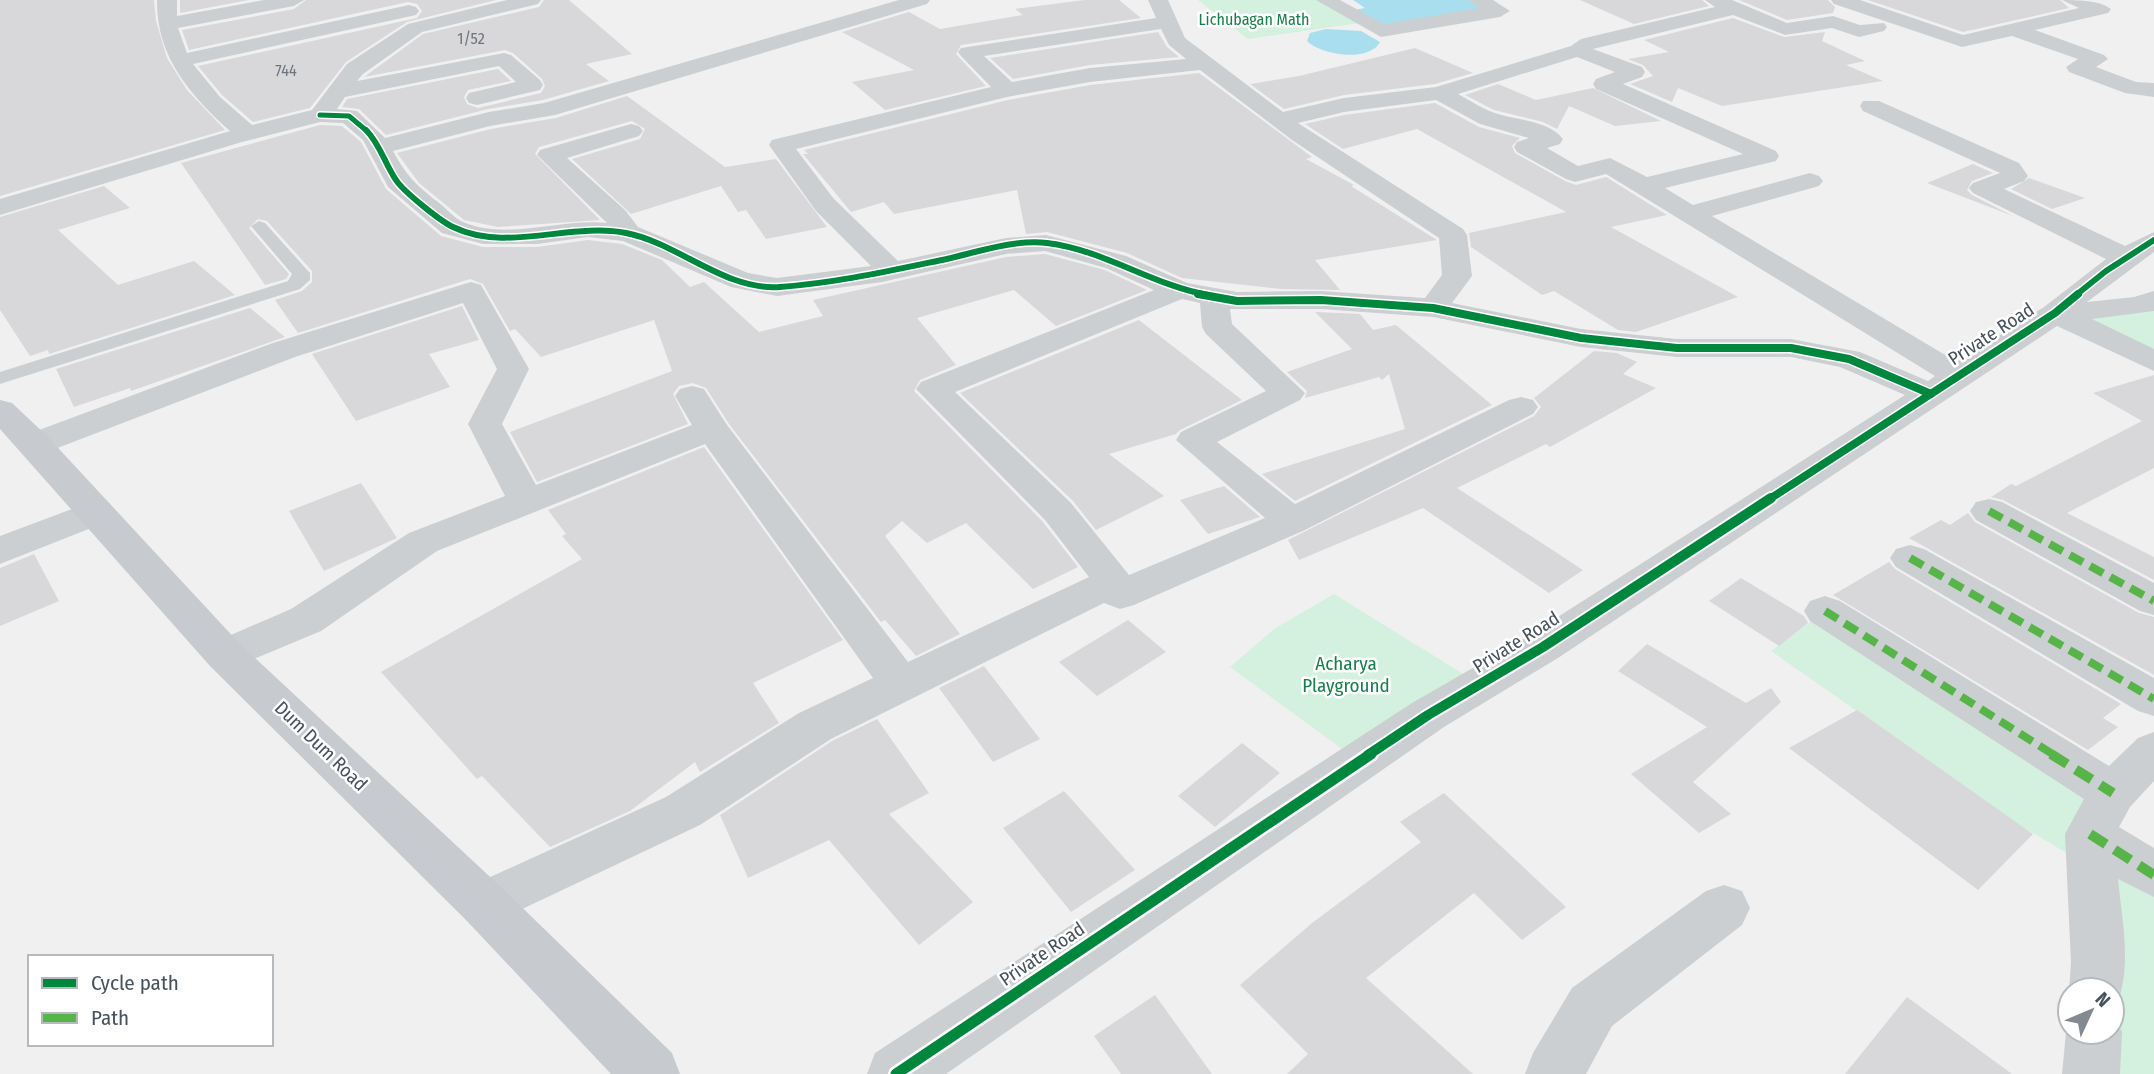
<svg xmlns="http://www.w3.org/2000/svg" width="2154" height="1074" viewBox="0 0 2154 1074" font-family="'Fira Sans Condensed',sans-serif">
<rect width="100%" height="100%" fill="#f1f0f0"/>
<g fill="#d4f0df">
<polygon points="1198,0 1322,0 1360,23 1248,39"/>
<polygon points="2154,309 2154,353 2088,319"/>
<polygon points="1334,594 1465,675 1346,752 1230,667 1274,629"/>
<polygon points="1825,611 2105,788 2093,869 2020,825 1771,651"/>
<polygon points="2111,867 2154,892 2154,1074 2120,1074"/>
</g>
<g fill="#a9deee">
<polygon points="1353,0 1472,0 1490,10 1381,30 1354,10 1365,8"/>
<path d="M 1326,29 L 1361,31 L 1380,42 C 1369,63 1321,55 1307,41 L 1310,33 Z"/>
</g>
<g fill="#d8d8da">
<polygon points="0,0 154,0 156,21 167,58 187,90 225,130 0,196"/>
<polygon points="180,0 249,0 180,13"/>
<polygon points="306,0 496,0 407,22 346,62 310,108 253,122 222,95 198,66 417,18 422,11 417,4 408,2 189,50 182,30 294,9"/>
<polygon points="544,0 569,0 632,54 586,64 609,81 543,100 488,109 386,135 359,109 342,107 347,99 498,69 511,81 468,90 464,97 467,104 478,108 541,93 545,86 542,79 513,53 505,50 364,77 423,34 539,7"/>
<polygon points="1085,0 1119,0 1141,18 961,45 956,54 986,86 885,110 852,82 914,70 842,32 909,12 940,29 1023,15 1015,9"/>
<polygon points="1580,0 1702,0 1709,6 1634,24"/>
<polygon points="1739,0 1828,0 1835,7 1833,13 1787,20"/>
<polygon points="1868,0 2060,0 2069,8 1963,32"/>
<polygon points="1733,18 1784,37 1825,32 1822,41 1865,61 1846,65 1883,81 1722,106 1678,88 1672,102 1630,84 1653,76 1643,65 1628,59 1669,52 1644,40"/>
<polygon points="1158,32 1167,47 1179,57 1090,65 1013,79 990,58"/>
<polygon points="1415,48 1473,73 1435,84 1344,95 1284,109 1250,84 1299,76"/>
<polygon points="1199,73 1312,157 1306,159 1354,185 1351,186 1437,240 1315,260 1340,290 1282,289 1182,278 1127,253 1047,232 1026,234 1017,190 894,214 884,202 851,212 803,154 808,154 804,150 1008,100 1090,85"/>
<polygon points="1498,84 1536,100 1593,88 1661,121 1615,126 1569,106 1557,129 1543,122 1494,110 1465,95"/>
<polygon points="627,96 725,167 776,159 827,227 766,239 746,210 738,212 721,186 631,214 572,159 640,139 645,129 632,121 539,147 535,154 600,220 498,227 464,220 419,183 397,153 491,129 556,118"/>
<polygon points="1435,103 1479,127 1520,138 1512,146 1515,153 1565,181 1576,185 1606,177 1667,215 1611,227 1738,297 1636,332 1618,330 1554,291 1542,295 1471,247 1469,233 1566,212 1417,129 1343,149 1305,124 1344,115"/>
<polygon points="320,125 342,126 361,142 386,189 441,236 483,247 537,247 588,240 622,244 662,260 690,287 704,282 759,332 823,316 813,300 1006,257 1045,254 1105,270 1147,290 1056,326 1014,290 917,318 956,365 920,380 914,391 1043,522 1078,567 1033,589 966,523 927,543 902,521 885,536 960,634 916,656 885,620 881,622 729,424 706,388 693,383 679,386 673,394 688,424 537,482 510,432 672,371 654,320 541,357 515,329 510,331 483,284 470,279 298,333 275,300 302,291 312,282 312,271 267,221 258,219 249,228 289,274 286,279 265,285 181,163"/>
<polygon points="1973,164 1993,173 1972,181 1967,190 1972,195 2013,216 1927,183"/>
<polygon points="2029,178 2085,198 2052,209 2011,189"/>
<polygon points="104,186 130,208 58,230 118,285 194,261 235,295 49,354 48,350 30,356 0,310 0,217"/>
<polygon points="462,306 479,340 429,354 450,387 356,421 312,354"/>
<polygon points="250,308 285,337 131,391 130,388 74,407 56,369"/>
<polygon points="1315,312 1360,314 1373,330 1396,325 1492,405 1295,501 1262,474 1405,429 1389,374 1382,380 1379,377 1305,398 1307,391 1287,372 1352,349"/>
<polygon points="1139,320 1242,400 1180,430 1176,434 1109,454 1164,496 1096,530 1073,501 960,393"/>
<polygon points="1594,351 1617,353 1637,362 1623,374 1656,388 1550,447 1546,444 1457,488 1583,570 1549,593 1423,508 1299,560 1288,540 1534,416 1541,407 1534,398"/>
<polygon points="2154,375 2154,468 2067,513 2154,557 2154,580 2003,500 1991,497 2011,484 2016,486 2142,421 2093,393"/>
<polygon points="704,447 843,640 753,683 779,723 700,772 695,762 630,811 550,847 482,776 477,779 381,672 582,559 562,536 566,534 548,510"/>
<polygon points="361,483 397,538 324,571 289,511"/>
<polygon points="1224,486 1260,517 1208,534 1180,500"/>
<polygon points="1968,513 1975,522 2139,613 2154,617 2154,675 1909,538 1941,520 1950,525"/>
<polygon points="34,554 59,601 0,626 0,568"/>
<polygon points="1889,562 1895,569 2121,704 2103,718 2118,727 2088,750 1833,595"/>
<polygon points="1741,578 1804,616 1808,623 1779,646 1709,601"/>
<polygon points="1128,620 1166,652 1097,696 1059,662"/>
<polygon points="1647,644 1746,703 1771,688 1781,702 1693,782 1731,814 1699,833 1631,774 1707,727 1618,671"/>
<polygon points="984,666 1040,739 993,762 939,688"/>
<polygon points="1857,710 2033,834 1978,890 1789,748"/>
<polygon points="877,719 929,793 889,814 973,902 919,945 829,840 748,878 720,815 832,741"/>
<polygon points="1242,743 1280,773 1215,827 1178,796"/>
<polygon points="1064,791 1135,870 1071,912 1003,828"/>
<polygon points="1444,793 1566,907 1522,940 1474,893 1366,978 1473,1074 1287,1074 1308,1054 1240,985 1312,923 1421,842 1400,822"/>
<polygon points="1155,995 1212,1074 1121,1074 1094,1036"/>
<polygon points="1907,997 2012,1074 1845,1074"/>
</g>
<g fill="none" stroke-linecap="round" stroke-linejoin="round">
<polygon fill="#cccfd1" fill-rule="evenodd" points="259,221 265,223 310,273 310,280 300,289 0,384 0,372 288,281 292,274 251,226"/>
<g fill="#cccfd1" fill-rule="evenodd">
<path d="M 157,0 L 177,0 L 177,16 L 264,0 L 304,0 L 294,6 L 178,28 L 187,53 L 409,5 L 416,7 L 419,11 L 416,15 L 193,64 L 220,97 L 252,125 L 312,110 L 347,64 L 408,24 L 507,0 L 541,0 L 538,4 L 422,32 L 363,74 L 357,81 L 504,53 L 511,55 L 540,80 L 543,85 L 540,90 L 477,105 L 469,103 L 466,98 L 469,93 L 516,82 L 499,66 L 345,97 L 337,109 L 357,111 L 385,138 L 489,112 L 544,103 L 899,0 L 930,0 L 927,4 L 555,115 L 490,126 L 393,151 C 406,175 416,185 438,202 C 446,208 454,218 463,222 C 508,241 561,218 607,223 L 537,155 L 540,150 L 631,124 L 639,126 L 643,131 L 639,136 L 567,158 L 625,210 L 638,227 L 748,273 L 777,278 L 871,266 L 816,211 L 769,145 L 772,140 L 991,87 L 961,56 L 958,52 L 961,48 L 1156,18 L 1148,0 L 1168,0 L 1185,38 L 1283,112 L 1344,98 L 1436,87 L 1571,46 L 1581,39 L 1715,7 L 1705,0 L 1732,0 L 1787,23 L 1833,16 L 1860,25 L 1884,23 L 1887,27 L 1884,31 L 1859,37 L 1832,28 L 1785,35 L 1733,15 L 1593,49 L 1642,67 L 1645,72 L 1642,77 L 1623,84 L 1776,151 L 1779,156 L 1776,161 L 1665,188 L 1693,205 L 1810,173 L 1819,176 L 1823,181 L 1819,186 L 1712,216 L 1957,362 L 2044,307 L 2106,259 L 1973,193 L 1969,188 L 1973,183 L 2000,173 L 1863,111 L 1860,106 L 1863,101 L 1879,101 L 2019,163 L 2028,176 L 2024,181 L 2004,189 L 2125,246 L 2154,232 L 2154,252 L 2087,302 L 2134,297 L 2154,291 L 2154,311 L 2092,319 L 2154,349 L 2154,371 L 2057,326 L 1558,658 L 1444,727 L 946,1074 L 867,1074 L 875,1053 L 1412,703 L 1528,636 L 1905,395 L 1840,367 L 1791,357 L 1677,357 L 1581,347 L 1433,317 L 1321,309 L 1230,309 L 1232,324 L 1305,393 L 1300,400 L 1217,442 L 1295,504 L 1509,400 L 1521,397 L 1533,400 L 1538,407 L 1533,414 L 1305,530 L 1134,605 L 1120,609 L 1104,603 L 831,739 L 700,825 L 484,927 L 466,920 L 458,904 L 466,888 L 666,797 L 799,713 L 873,678 L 705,444 L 437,551 L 321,631 L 225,671 L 210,666 L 204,655 L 210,644 L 291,609 L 409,533 L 505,496 L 468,424 L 497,369 L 463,303 L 295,357 L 47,452 L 35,455 L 23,452 L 17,444 L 23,436 L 273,343 L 461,285 L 471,282 L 481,285 L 529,369 L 502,424 L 536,485 L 692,425 L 675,396 L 680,389 L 692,386 L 704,389 L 727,425 L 908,662 L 1089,577 L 1045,520 L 916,389 L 921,382 L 1154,290 L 1106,268 L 1045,251 L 1006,254 L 882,282 L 777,296 L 731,287 L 623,241 L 588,237 L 537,244 L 483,244 L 442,233 L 388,187 L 363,140 L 343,123 L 320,122 L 242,142 L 0,215 L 0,199 L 230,131 C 190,95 156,56 157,0 ZM 1161,29 L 1169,45 L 1186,59 L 1090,68 L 1012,82 L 984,56 ZM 1577,57 L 1615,72 L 1596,79 L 1593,84 L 1596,89 L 1743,154 L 1647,177 L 1610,158 L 1578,166 L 1547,148 L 1560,144 L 1563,139 C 1550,121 1517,120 1498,114 C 1484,110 1471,101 1458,94 ZM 1200,70 L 1292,140 L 1439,238 L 1442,275 L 1425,298 L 1321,291 L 1237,292 L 1187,283 L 1126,256 L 1046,235 L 1006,238 L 898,261 L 834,199 L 796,149 L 1007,97 L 1090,82 ZM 1436,100 L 1480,124 L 1529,138 L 1517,142 L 1514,147 L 1517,152 L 1566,179 L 1575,182 L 1606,174 L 1935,376 L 1928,381 L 1860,352 L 1791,339 L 1677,339 L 1581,329 L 1452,303 L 1472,276 L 1467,235 L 1463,229 L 1298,123 L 1344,112 ZM 1182,299 L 1200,303 L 1202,327 L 1206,334 L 1266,391 L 1181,432 L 1176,440 L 1265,518 L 1129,575 L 1071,503 L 955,392 Z"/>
<polygon points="1316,0 1340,0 1384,24 1480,8 1468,0 1493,0 1510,11 1500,17 1381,37"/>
<path d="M 1831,0 L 1860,0 L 1963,35 L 2079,8 L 2062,0 C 2078,0 2099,0 2111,9 L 2108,13 L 2035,30 L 2104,55 L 2108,59 L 2096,67 L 2136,82 L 2154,83 L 2154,97 L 2125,93 L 2069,72 L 2066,67 L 2078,59 L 2012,36 L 1962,47 L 1834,4 Z"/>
<polygon points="1989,499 2002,502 2154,583 2154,615 2140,611 1976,520 1970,511 1976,502"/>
<polygon points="96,500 109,503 115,512 109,521 0,564 0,536"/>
<polygon points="1910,545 1924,549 2154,678 2154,716 2138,711 1896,567 1890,558 1896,549"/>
<path d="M 1825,596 L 1840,601 L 2109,766 L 2138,738 L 2154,732 L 2154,781 L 2130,807 L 2119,827 L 2154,848 L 2154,897 L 2118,879 C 2122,921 2133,969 2115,1009 L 2112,1010 L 2112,990 L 2070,990 L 2070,993 L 2069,990 L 2071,963 L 2065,834 L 2084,799 L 1810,621 L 1804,611 L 1810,601 Z"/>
<polygon points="1724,885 1742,891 1750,908 1742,925 1612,1026 1586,1074 1525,1074 1533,1053 1572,988 1706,891"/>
<polygon points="2112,1012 2122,1032 2120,1074 2062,1074 2066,1032 2070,1022 2070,1032 2112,1032"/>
</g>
<polygon fill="#c7cbcf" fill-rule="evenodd" points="0,400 12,403 47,436 240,644 502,888 672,1053 680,1074 611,1074 466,920 210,666 0,429"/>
<g stroke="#57b448" stroke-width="8" stroke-dasharray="15 8" stroke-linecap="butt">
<polyline points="1989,511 2154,601"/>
<polyline points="1910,558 2154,699"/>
<polyline points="1825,611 2054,755"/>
</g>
<g stroke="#57b448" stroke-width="10" stroke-dasharray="19 10" stroke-linecap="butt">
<polyline points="2051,754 2113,793"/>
<polyline points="2090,834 2154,875"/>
</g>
<g stroke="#fff" stroke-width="8">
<polyline id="cycleway-far4" points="320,115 349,116 368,132"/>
</g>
<g stroke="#fff" stroke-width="9">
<g id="cycleway-far3">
<path d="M 366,130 C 380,144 385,164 396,180 C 403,191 440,221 453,227 C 506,253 570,222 626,233 C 678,243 725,291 780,287 C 835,283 889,271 942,260 C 975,253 1013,239 1047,243 C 1104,250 1152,285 1208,295"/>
<polyline points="2076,295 2106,271 2154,240"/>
</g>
</g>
<g stroke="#fff" stroke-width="11">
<g id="cycleway-far2">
<polyline points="1198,294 1237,301 1321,300 1433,308 1581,338 1677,348 1791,348 1849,359 1931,394"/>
<polyline points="1768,500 2055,313 2078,294"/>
</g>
</g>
<g stroke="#fff" stroke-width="14">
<polyline id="cycleway-far1" points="1368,755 1428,715 1543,647 1771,498"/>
</g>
<g stroke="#fff" stroke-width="16">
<polyline id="cycleway" points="896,1074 1371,754"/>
</g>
<use href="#cycleway-far4" stroke="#00873e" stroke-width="5"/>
<use href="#cycleway-far3" stroke="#00873e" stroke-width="6"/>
<use href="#cycleway-far2" stroke="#00873e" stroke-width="8"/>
<use href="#cycleway-far1" stroke="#00873e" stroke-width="10"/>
<use href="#cycleway" stroke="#00873e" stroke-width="11"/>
</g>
<g text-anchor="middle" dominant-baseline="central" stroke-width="5" stroke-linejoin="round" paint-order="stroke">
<g font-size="16" fill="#16804c" stroke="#fff">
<text x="1254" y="19">Lichubagan Math</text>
</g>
<g font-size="16" fill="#6d757e">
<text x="471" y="38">1/52</text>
<text x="286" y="70">744</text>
</g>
<g font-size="19" fill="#47525d" stroke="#fff">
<text transform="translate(1991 334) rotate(-33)">Private Road</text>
<text transform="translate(1516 642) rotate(-32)">Private Road</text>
<text transform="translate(321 746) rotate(44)">Dum Dum Road</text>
<text transform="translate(1042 954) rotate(-34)">Private Road</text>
</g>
<g font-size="19" fill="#16804c" stroke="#fff">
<text x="1346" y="663">Acharya<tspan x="1346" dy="22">Playground</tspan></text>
</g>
</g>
<rect x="28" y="955" width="245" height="91" fill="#ffffff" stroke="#b5babe" stroke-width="2"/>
<rect x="42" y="978" width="35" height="10" fill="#00873e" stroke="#b5babe" stroke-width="2"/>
<text x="91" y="990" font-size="21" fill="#47525d">Cycle path</text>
<rect x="42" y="1013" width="35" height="10" fill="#57b448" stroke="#b5babe" stroke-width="2"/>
<text x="91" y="1025" font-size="21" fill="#47525d">Path</text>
<g transform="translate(2091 1011) rotate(46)"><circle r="33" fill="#ffffff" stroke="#b5babe" stroke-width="2"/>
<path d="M0-5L12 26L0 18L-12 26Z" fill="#828990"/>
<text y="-10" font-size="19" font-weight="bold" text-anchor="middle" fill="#47525d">N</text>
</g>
</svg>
